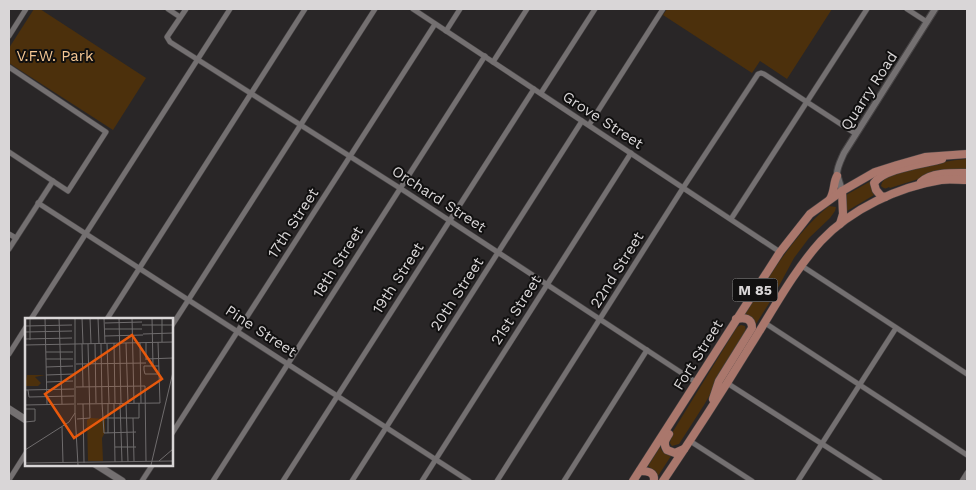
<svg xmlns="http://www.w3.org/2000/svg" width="976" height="490" viewBox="0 0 976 490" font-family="'Work Sans',sans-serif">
<rect width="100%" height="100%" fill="#292627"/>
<g fill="#4c300c">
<polygon points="34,9 40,9 146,78 113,130 9,63 9,48"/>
<polygon points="667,9 832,9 787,79 760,61 752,73 663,15"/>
<path d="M 967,159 L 967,171 L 934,174 L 890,188 L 889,187 C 886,189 884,189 881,186 C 882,183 882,182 885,179 C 896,169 951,160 967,159 Z"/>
<polygon points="871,181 871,188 874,195 847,211 846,195"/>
<path d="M 829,206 L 836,207 L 835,211 L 830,218 L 809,238 L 794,258 L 773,297 L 756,324 L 753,320 L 745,314 C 770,276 793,235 829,206 Z"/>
<polygon points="741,325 745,326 746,332 704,405 679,444 672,446 670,443 672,433 737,327"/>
<polygon points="660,447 662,451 671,456 658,476 656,472 648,466"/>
</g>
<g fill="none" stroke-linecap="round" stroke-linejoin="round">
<g stroke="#464344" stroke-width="6">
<g id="minor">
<polyline points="168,9 180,17"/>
<polyline points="186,9 167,37 170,42 406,192 697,383"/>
<polyline points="413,9 780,252"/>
<polyline points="907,9 927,22"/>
<polyline points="446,31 460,9"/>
<polyline points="9,36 26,9"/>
<polyline points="493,62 527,9"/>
<polyline points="9,67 106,132 68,191 9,152"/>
<polyline points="541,93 595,9"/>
<polyline points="589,125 663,9"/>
<polyline points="38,203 469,481"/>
<polyline points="731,219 867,9"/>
<polyline points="9,234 16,238"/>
<polyline points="9,249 53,181"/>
<polyline points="802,266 967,374"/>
<polyline points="31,319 230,9"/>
<polyline points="107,319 305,9"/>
<polyline points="765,323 967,455"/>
<polyline points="171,327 375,9"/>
<polyline points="9,354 26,327"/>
<polyline points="727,383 880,481"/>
<polyline points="171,435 435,24"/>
<polyline points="690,441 752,481"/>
<polyline points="9,480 26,453"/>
<polyline points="142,481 153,464"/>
<polyline points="213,481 485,56"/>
<polyline points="283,481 534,89"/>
<polyline points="352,481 582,121"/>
<polyline points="422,481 631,153"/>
<polyline points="497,481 683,188 758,74 761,73 764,74 856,134"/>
<polyline points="564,481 647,350"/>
<polyline points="798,481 896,328"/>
<polyline points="962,481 967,473"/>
</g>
</g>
<g stroke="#464344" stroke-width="8">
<path id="tertiary" d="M 842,191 C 841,186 838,178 837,174 C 837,167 841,160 844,153 L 935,9"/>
</g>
<g stroke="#464344" stroke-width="8">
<g id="secondary">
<polyline points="9,409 26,420"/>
<polyline points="95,464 122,481"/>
</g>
</g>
<g stroke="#464344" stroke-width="9">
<g id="primary">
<path d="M 921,182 C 932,172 953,173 967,173"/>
<path d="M 885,197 L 881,196 L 876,190 L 874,183 C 884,168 925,164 942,159"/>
<path d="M 830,199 C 835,191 833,183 837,176"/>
<polyline points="840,224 843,214 842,191"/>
<path d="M 713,399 L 719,381 L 752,328 C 752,318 744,317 736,319"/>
<path d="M 669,434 C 665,440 663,444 667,450 L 675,453 L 684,449"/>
<path d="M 640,471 C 648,471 655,472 654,481"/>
<polyline points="633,481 780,252 810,214 842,191 875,172 897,165 925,157 967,154"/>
<path d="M 663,481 C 692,438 720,395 747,351 C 771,314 792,273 821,241 C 851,209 898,187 941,180 C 949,179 959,180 967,180"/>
</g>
</g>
<use href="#minor" stroke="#747071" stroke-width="5"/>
<use href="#tertiary" stroke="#747071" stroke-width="6"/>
<use href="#secondary" stroke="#747071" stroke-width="7"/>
<use href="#primary" stroke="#aa776c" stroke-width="8"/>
</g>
<g text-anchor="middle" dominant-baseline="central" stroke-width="4" stroke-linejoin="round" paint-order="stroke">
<rect fill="#111010" stroke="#9d9b9b" stroke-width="1" x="732.5" y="278.5" width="45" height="23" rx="4"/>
<g font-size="14" font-weight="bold" fill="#d9d6d7">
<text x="755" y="290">M 85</text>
</g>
<g font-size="15" fill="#f5c794" stroke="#111010">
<text x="55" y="56">V.F.W. Park</text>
</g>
<g font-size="15" fill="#d9d6d7" stroke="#111010">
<text transform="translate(869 91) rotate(-57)">Quarry Road</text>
<text transform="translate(603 120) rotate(33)">Grove Street</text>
<text transform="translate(439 199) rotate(33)">Orchard Street</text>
<text transform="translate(293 223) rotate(-57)">17th Street</text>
<text transform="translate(338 262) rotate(-58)">18th Street</text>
<text transform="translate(617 270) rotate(-58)">22nd Street</text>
<text transform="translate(398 278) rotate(-57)">19th Street</text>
<text transform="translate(457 294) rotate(-57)">20th Street</text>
<text transform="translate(516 310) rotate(-57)">21st Street</text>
<text transform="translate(261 331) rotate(33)">Pine Street</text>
<text transform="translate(698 355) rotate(-58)">Fort Street</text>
</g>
</g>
<g transform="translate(25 318)">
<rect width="148" height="148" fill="#292627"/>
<path d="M 2,57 L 20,57 L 10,59 L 16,65 L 13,68 L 0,68 ZM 65,100 L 80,101 L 80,114 L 77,120 L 78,143 L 63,143 L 62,102 Z" fill="#4c300c"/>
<path fill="none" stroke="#6f6c6d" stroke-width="1" d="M 20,0 L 22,86M 34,0 L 37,86M 57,0 L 58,26M 65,0 L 66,26M 73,0 L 74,26M 79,0 L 80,26M 94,0 L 96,85M 107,0 L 109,85M 127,0 L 128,48M 137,0 L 137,24M 0,1 L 47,0M 5,1 L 5,22M 80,5 L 117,4M 117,7 L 148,7M 0,8 L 47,7M 80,11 L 117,11M 0,14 L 47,13M 118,16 L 148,15M 80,18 L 118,17M 0,21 L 47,20M 89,25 L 90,85M 101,25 L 103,85M 115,25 L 116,85M 121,25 L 121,42M 57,26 L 58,69M 70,26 L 71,85M 76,26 L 77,85M 82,26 L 84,85M 0,27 L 148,24M 21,34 L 48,34M 21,41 L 48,41M 121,41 L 148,40M 51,46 L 121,45M 134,48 L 119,48 L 119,52 L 120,56 L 134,56M 21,49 L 48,48M 21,57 L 48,56M 22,64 L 48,63M 51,69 L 120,68 L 121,143M 0,72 L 49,71M 3,72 L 4,79 L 49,78M 77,85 L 79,115 L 111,114M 83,85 L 83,115M 89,85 L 90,144M 95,85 L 97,144M 101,85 L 103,144M 52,86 L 135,85 L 133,24M 58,86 L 59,145M 0,87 L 49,86M 0,91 L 10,91 L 10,103 L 0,104M 50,95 L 53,147M 77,100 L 114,100 L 114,85M 108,100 L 109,143M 52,101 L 65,100 L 63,26M 37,109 L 38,145M 90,129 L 111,129M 0,132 L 44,104 L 50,95 L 50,0M 134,143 L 148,131M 0,145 L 148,143M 126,147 L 148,54"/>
<path fill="#e8590c" fill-opacity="0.15" stroke="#e8590c" stroke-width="2.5" d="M 107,17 L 137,61 L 49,120 L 20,76 Z"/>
<rect width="148" height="148" fill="none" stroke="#d9d6d7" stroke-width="2.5"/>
</g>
<rect width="976" height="490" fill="none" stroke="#d9d6d7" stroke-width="20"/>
</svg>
